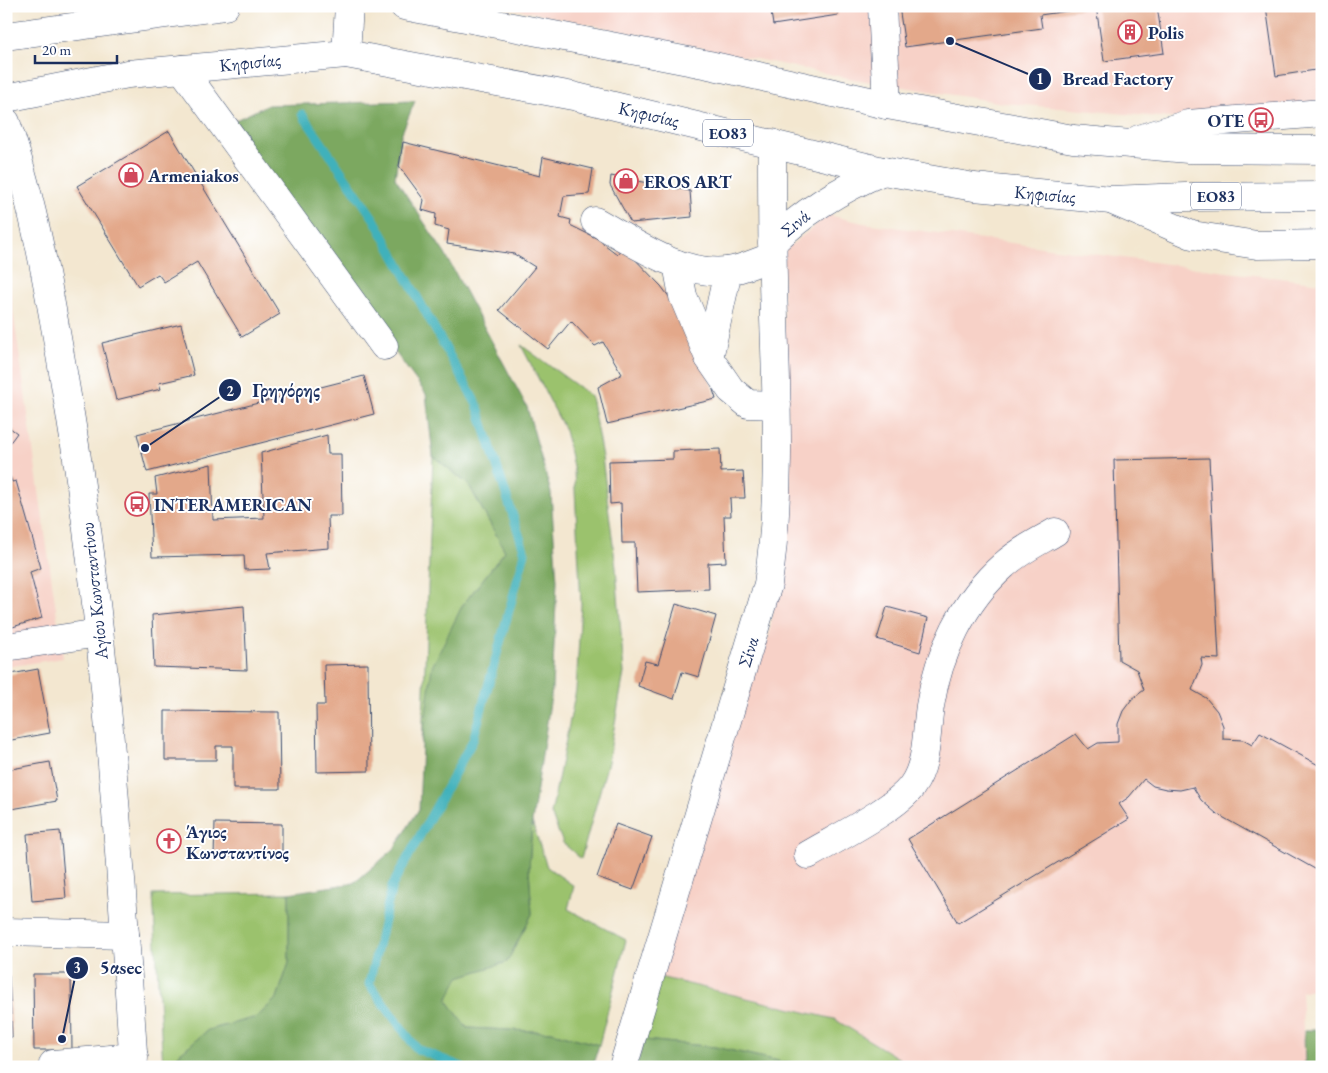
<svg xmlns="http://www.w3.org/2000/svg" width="1328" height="1073" viewBox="0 0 1328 1073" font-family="'EB Garamond',serif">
<rect width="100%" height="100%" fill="#fff"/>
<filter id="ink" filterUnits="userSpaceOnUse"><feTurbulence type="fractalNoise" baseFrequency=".02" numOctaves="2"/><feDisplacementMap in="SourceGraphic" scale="10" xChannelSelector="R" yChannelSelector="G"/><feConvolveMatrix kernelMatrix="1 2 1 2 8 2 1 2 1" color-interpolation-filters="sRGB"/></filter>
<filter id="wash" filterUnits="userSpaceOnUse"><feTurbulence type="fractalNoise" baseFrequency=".0096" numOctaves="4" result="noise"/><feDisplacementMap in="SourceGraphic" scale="20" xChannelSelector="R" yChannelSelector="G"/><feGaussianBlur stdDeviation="1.12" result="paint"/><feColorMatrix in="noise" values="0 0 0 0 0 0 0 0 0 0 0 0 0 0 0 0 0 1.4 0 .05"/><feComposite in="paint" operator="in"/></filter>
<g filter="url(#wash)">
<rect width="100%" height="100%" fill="#f3e7d0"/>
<g fill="#f7d1c7">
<polygon points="501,6 1322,6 1322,100 1205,121 1004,103 853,79"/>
<polygon points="828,215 863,223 1227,272 1322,283 1322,990 1301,991 1305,1067 913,1067 834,1019 655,976 740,709 769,636 791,504 783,295 784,251"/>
<polygon points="6,261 63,658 6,667"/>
</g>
<g fill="#9bc26d" stroke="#5b7866">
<polygon points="521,345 591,396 602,457 616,568 624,673 608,762 581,859 563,843 551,814 576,690 581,604 574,471 565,430"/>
<polygon points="433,456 469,485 505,551 462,606 422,745"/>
<polygon points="532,822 547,867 574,886 568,909 626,940 599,1045 552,1032 467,1028 447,1000 458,977 507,962 532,914 529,869"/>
<polygon points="289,893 289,963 277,998 257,1017 208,1030 178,1055 175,1067 163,1067 153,895"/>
<polygon points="655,976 834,1019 913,1067 852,1067 783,1062 715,1047 644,1040"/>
</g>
<g fill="#7ca860" stroke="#4c6c5f">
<polygon points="415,101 401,135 395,178 445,254 527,407 551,493 557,581 552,689 532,822 529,869 532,914 507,962 459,977 447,1000 467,1028 552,1032 599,1045 592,1067 175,1067 178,1055 208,1030 257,1017 277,998 289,963 289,893 354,883 394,849 419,809 422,745 432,667 462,606 505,551 469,485 433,456 426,394 227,124 268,105"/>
<polygon points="1304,1030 1322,1030 1322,1067 1305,1067"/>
<polygon points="644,1040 715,1047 783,1062 852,1067 636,1067"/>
</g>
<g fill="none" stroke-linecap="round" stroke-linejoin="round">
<polyline stroke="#41b1bb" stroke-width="9" points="302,114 374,219 477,405 525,553 473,740 392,886 369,984 417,1049 462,1067"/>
</g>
<g id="blocks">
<g fill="#e3a88a">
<polygon points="770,6 836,6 838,15 773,25"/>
<polygon points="899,6 1094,6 1095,7 1040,15 1042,28 905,47"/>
<polygon points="1096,6 1157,6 1164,53 1104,61"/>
<polygon points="1266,6 1322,6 1322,69 1276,76"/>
<polygon points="169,131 280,314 242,337 197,262 164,282 158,274 138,286 77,186"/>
<polygon points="403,142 540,176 543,157 593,169 589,194 564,196 560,217 571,220 570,225 596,238 617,254 623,247 661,286 682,314 700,350 716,399 607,424 598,387 622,374 603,342 595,346 571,321 548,349 499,310 535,267 514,254 447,244 449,230 435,226 436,214 422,210 424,200 399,166"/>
<polygon points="611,176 690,191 692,217 631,223 610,185"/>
<polygon points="181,324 194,375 159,383 161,389 116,400 102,343"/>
<polygon points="364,376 374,414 147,472 137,434"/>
<polygon points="6,425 17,433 6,448"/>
<polygon points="327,435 328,454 341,454 342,516 328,516 329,548 267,553 270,569 245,570 244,555 152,557 149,494 157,494 155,478 211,464 213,520 264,518 261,453"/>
<polygon points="720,449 721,472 743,471 745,498 730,498 731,516 724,516 726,562 708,563 709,589 637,592 635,543 622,543 621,503 610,504 609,461 673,459 673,451"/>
<polygon points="1209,458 1219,659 1201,658 1202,665 1192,690 1206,698 1217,711 1223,726 1223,739 1243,740 1252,745 1260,733 1322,767 1322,873 1217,814 1201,800 1193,787 1180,790 1166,789 1153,786 1144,779 1129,797 1119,804 1129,819 958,923 908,839 1076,734 1088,749 1098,743 1118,742 1118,724 1123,711 1132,699 1144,690 1137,670 1119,660 1114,460"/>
<polygon points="6,467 12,482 16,481 41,568 30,572 42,618 6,629"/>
<polygon points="676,604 716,616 699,677 682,672 674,699 638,686 645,661 658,664"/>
<polygon points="244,606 247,670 154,667 152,615"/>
<polygon points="887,607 928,618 920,652 877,639"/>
<polygon points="368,664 369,771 317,772 316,705 325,705 324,665"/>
<polygon points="38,669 50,733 6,741 6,675"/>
<polygon points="165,711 279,712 280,789 233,789 233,746 216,746 216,760 165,760"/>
<polygon points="50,762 57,801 6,810 6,770"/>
<polygon points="215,823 282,824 282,857 214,856"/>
<polygon points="616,824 652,837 633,890 597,877"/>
<polygon points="60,831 66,898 32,901 27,834"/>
<polygon points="33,974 71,974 72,1050 34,1050"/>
<polygon points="6,975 9,975 12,1037 6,1038"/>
</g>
</g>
</g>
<g filter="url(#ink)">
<use href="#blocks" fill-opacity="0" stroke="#3b4b6f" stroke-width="1"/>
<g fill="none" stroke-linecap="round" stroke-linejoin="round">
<g stroke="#3b4b6f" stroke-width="29">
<g id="minor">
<polyline points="882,6 887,105"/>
<polyline points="346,54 349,6"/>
<polyline points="182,69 384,346"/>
<path d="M 6,122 C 35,206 50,296 65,384 C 104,609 119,839 134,1067"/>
<path d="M 595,221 C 635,243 680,276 727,271 C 742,270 758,261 772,257"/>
<path d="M 772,243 C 804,211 840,189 883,171"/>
<polyline points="677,264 683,296 709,358 731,390 748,404 777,405"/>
<polyline points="709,358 728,271"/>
<polyline points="6,647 99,633"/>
<path d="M 808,855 C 833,840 897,808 912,786 C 928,764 926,732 930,706 C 938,654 964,600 1004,565 C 1019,551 1038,542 1055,532"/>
<polyline points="6,932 125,935"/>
<polyline points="53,1064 134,1057"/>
<path d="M 623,1067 L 768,584 C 781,496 777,407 774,318 C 772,260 772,201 772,143"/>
</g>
</g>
<g stroke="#3b4b6f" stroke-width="29">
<g id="major">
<polyline points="404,6 709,65 887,105 1073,139 1188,149 1322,150"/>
<polyline points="6,36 225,6"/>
<polyline points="6,98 128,74 346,54 573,96 883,171 974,187 1111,200 1185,197 1322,196"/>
<polyline points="1139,139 1188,124 1322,113"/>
<polyline points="1115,202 1192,235 1257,245 1322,244"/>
</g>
</g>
<use href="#minor" stroke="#fff" stroke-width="28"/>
<use href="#major" stroke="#fff" stroke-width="28"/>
</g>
</g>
<defs>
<g id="building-ring" transform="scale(1.25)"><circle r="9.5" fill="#fff" stroke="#d1495b" stroke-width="1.5"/><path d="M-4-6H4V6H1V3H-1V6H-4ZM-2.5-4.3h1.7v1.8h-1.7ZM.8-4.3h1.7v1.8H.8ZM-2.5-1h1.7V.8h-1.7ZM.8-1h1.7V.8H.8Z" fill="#d1495b"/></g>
<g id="bus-ring" transform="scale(1.25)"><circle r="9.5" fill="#fff" stroke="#d1495b" stroke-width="1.5"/><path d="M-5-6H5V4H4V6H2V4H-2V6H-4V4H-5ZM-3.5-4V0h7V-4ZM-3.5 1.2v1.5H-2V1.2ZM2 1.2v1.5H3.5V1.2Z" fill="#d1495b"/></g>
<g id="shop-ring" transform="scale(1.25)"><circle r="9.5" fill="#fff" stroke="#d1495b" stroke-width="1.5"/><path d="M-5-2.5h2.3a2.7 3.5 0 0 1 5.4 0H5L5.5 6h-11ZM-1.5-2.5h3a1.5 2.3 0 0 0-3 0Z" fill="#d1495b"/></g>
<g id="church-ring" transform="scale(1.25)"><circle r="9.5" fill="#fff" stroke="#d1495b" stroke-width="1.5"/><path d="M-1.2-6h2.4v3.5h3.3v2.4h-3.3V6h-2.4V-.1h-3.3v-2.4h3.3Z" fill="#d1495b"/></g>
</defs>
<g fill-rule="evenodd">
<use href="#building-ring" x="1130" y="32"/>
<use href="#bus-ring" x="1261" y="120"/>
<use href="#shop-ring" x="131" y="175"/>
<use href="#shop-ring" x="626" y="181"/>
<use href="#bus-ring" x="137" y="504"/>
<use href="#church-ring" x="169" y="841"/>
</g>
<g text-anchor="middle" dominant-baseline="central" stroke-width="4" stroke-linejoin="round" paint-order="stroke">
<g fill="#fff" stroke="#5f6d8e" stroke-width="1">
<rect x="703" y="119.5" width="50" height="27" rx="4"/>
<rect x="1191" y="182.5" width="50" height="27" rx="4"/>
</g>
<g font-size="16" font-weight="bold" fill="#1b2f5e">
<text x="728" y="133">ΕΟ83</text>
<text x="1216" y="196">ΕΟ83</text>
</g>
<g font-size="18" font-weight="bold" fill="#1b2f5e" stroke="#fff" text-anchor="start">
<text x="1148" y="32">Polis</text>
<text x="1244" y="120" text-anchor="end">ΟΤΕ</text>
<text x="148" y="175">Armeniakos</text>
<text x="644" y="181">EROS ART</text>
<text x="154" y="504">INTERAMERICAN</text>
<text x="186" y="831">Άγιος<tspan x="186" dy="21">Κωνσταντίνος</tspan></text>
</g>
<g font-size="18" fill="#1b2f5e" stroke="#fff">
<text transform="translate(250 62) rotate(-6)">Κηφισίας</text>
<text transform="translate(649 114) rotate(13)">Κηφισίας</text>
<text transform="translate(1045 194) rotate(5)">Κηφισίας</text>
<text transform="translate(795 223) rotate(-40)">Σινά</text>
<text transform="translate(94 591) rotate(-96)">Αγίου Κωνσταντίνου</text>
<text transform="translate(748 652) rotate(-73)">Σίνα</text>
</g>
</g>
<path fill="none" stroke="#1b2f5e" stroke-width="2" d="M950 41L1040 79M145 448L230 390M62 1039L77 968"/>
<g fill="#1b2f5e" stroke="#fff" stroke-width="2">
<circle cx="950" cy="41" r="5"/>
<circle cx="145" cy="448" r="5"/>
<circle cx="62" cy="1039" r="5"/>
<circle cx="1040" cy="79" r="12"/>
<circle cx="230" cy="390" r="12"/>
<circle cx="77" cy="968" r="12"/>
</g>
<g font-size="15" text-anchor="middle" font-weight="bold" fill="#fff">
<text x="1040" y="84">1</text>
<text x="230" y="396">2</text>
<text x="77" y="973">3</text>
</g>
<g font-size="19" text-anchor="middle" font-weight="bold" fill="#1b2f5e" stroke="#fff" stroke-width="4" stroke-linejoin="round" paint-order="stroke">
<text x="1118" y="85">Bread Factory</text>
<text x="286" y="397">Γρηγόρης</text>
<text x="121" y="974">5αsec</text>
</g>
<rect width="1328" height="1073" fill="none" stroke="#fff" stroke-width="25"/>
<path d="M35 55v8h82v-8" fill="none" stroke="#1b2f5e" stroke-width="2.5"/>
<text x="42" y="55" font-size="15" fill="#1b2f5e" stroke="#ffffff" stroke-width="4" paint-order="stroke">20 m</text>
</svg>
